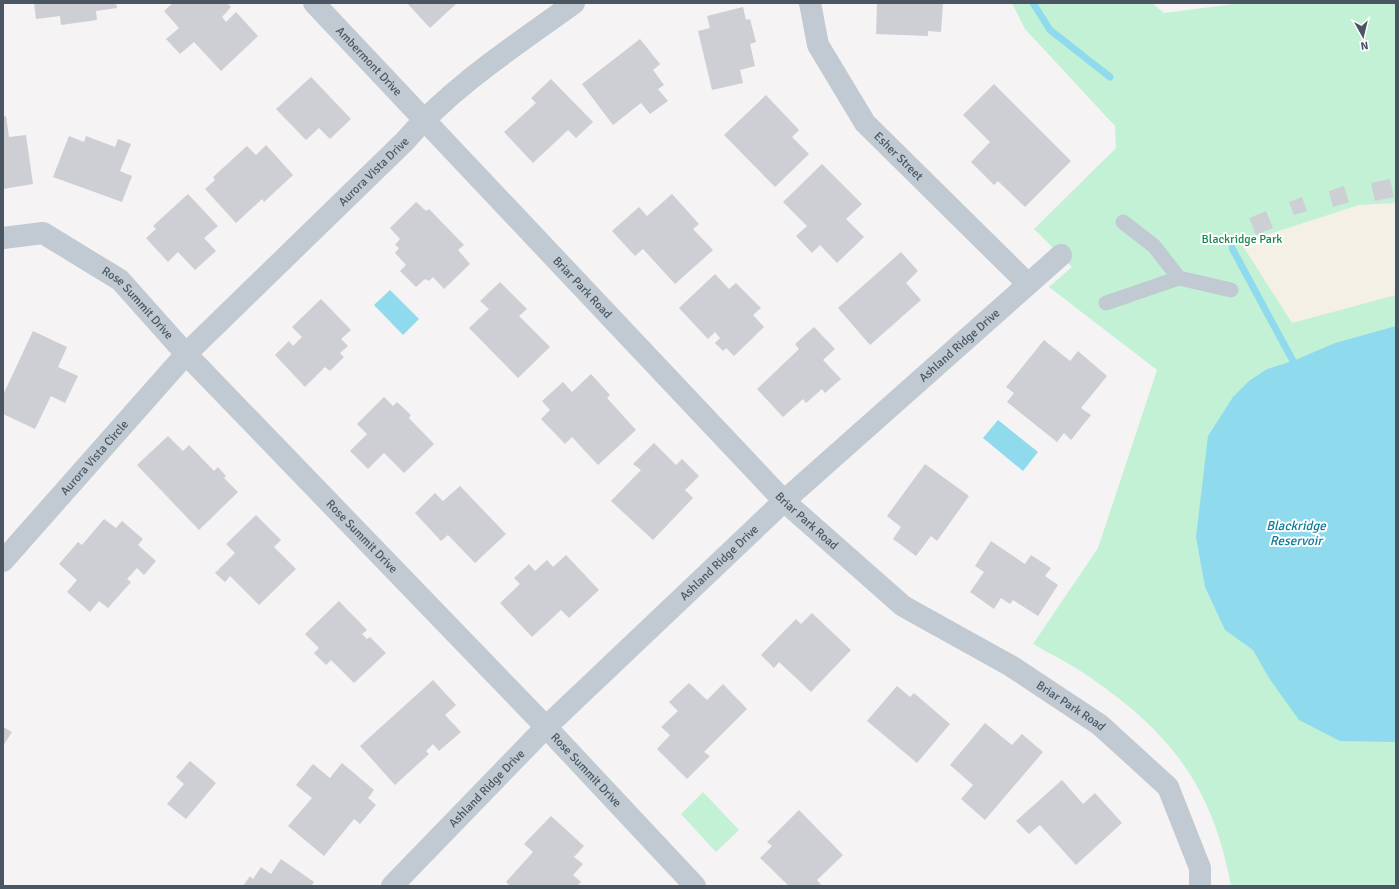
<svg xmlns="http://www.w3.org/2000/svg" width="1399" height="889" viewBox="0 0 1399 889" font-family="Signika,sans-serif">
<rect width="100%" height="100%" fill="#f5f3f3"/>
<g fill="#c3f1d5">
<path d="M 1012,3 L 1152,3 L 1164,13 L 1242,3 L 1396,3 L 1396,886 L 1231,886 C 1213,788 1172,734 1091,678 C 1073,665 1052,655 1033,644 L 1098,548 L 1157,370 L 1049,287 L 1072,267 L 1034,229 L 1116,148 L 1115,126 L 1025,29 Z"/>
<polygon points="703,792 739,830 716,852 681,814"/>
</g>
<polygon fill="#f5f0e5" points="1396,203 1396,295 1292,323 1241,243 1359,205"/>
<g fill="#90daee">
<polygon points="390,290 419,319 403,335 374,305"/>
<polygon points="1396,326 1396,742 1340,741 1299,720 1269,678 1253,650 1225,630 1205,587 1196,537 1208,436 1233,397 1249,381 1267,369 1293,361 1335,343"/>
<polygon points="998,420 1038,452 1023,471 983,438"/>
</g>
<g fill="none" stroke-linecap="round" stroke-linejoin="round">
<g stroke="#90daee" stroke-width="7">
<polyline points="1033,3 1050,30 1110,77"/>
<polyline points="1232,248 1293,361"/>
</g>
</g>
<g fill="#cdcfd5">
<polygon points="34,3 116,3 117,8 96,11 97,20 61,25 60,16 36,19"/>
<polygon points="173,3 227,3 231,7 222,17 226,22 236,12 258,36 221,71 194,42 180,54 166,39 179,28 164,11"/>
<polygon points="407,3 457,3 430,28"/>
<polygon points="877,3 943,3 941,32 928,31 928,36 876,34"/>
<polygon points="743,7 746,20 750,19 756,42 750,44 755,66 740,70 743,83 712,90 698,31 710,28 707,16"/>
<polygon points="640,39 660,64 653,70 664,85 658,89 668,101 650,114 641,103 613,125 582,84"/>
<polygon points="311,77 351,119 330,139 319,128 306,140 276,109"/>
<polygon points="551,79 593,122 576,138 568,130 533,163 504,132 536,103 531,98"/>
<polygon points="994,84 1071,161 1025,207 998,181 994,185 971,162 990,142 963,115"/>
<polygon points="766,95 799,130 792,137 809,154 775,187 724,135"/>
<polygon points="6,116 9,137 26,135 33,184 3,189 3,117"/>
<polygon points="69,136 84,142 86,136 115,147 118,139 131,144 120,171 132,176 122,202 53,177"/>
<polygon points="266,145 293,175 264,202 262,199 236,223 205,189 215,180 213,177 247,146 256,155"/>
<polygon points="822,164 862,204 846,219 864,237 837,263 820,245 812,253 796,236 807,226 783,202"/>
<polygon points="1390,179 1394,197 1375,201 1371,183"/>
<polygon points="1344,186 1349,202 1333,207 1329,191"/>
<polygon points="188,194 218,226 204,238 216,251 195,270 178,252 168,262 146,238 156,229 153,226"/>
<polygon points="672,194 699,224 693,229 713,250 675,284 643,249 635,256 612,231 639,207 647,216"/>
<polygon points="1302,197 1307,211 1294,215 1289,202"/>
<polygon points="416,202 426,211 429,209 464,245 458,250 470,264 444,289 433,277 429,281 425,279 416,287 400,271 406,265 395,253 399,248 395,245 400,239 390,228"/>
<polygon points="1266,211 1273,228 1256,235 1249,218"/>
<polygon points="901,252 918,271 906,283 921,300 870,345 838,308"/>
<polygon points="715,274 729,289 736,283 761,308 753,315 764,327 734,356 726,348 723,351 715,343 720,338 715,332 708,339 679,308"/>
<polygon points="500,282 527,309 519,316 550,347 518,378 469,328 489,309 480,301"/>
<polygon points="321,299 351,330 341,339 348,346 340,353 344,357 330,371 325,367 305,387 275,355 289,341 293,346 302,337 292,327"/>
<polygon points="814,327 835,349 823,360 841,379 825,393 822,389 806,403 803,399 783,417 757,389 799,349 795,344"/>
<polygon points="33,331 67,347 58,367 78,376 65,403 51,396 35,429 3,414 3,395"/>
<polygon points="1044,340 1070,361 1078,351 1107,376 1081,408 1091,415 1071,440 1064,433 1057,442 1007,402 1014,393 1006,387"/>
<polygon points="591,374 610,395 607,398 636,430 598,465 572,437 565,444 541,419 550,410 542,401 563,382 572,392"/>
<polygon points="384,397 393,406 397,402 411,415 409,418 434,444 404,473 384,453 368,469 350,451 367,434 357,424"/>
<polygon points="168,436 183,451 189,445 214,471 218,467 226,476 224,478 238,492 199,530 137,465"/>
<polygon points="654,443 676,465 682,459 699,476 685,490 693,498 653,540 611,501 641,470 633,464"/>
<polygon points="925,464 969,496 937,541 931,536 916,556 893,539 901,527 887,516"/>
<polygon points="460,486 506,534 475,563 448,535 441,541 415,513 435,493 443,501"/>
<polygon points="256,515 281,540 274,547 296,569 259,605 230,576 225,582 215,573 235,553 226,544"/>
<polygon points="104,519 116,528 122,521 143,539 138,545 156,561 144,575 137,568 127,579 131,582 108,608 99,601 90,612 67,592 77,580 59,564 78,542 82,545"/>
<polygon points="991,541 1025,564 1031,555 1051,568 1045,576 1058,585 1038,616 1013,600 1010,604 1001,598 994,609 970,592 984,572 975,566"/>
<polygon points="566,555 599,590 569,618 561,610 532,637 500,603 520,584 514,578 529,564 535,571 547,560 553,567"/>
<polygon points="339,601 367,630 362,634 367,639 370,637 386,653 354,683 331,660 326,665 314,653 319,648 305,634"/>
<polygon points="812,613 851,650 811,692 779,662 774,668 761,655 796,619 801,624"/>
<polygon points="433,680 456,705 445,715 461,732 439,751 433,744 426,751 429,754 395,785 360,746"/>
<polygon points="689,683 707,700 723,684 747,709 704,752 710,756 687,779 657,749 670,735 661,727 678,711 669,702"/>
<polygon points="897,686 910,697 914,693 950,724 917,763 867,721"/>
<polygon points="985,723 1012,745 1022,734 1043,752 985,820 961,799 973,785 950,765"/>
<polygon points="3,727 12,732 3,746"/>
<polygon points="190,761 216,783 186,819 167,804 184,784 176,777"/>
<polygon points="342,763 374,790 368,798 376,805 360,824 354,819 324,856 288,826 312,798 296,785 313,764 330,778"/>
<polygon points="1062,780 1083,804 1095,793 1122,823 1076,865 1040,825 1029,834 1016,821"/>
<polygon points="799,810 843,855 817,880 822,886 789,886 760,858 772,846 767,842"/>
<polygon points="551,816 584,846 574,857 583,864 573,875 581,882 577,886 510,886 506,882 533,852 524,844"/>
<polygon points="281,859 314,882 311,886 243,886 250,876 253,879 261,867 271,874"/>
</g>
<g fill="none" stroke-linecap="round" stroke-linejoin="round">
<g stroke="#c1cad2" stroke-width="15">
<polyline points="1179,278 1231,290"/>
<polyline points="1106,303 1179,278 1154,246 1123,222"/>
</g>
<g stroke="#c1cad2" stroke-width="22">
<path id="s1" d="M 314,3 L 784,501 L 903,606 L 1011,666 L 1100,725 L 1168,787 L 1200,868 L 1200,886"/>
<path id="s2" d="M 810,3 L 818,45 L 865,123 L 1027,283"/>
<path id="s3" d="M 3,238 L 43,233 L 120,280 L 186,354 L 546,727 L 695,886"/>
<path id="s4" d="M 3,561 L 186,354 L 404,142 C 452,86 515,46 574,3"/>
<path id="s5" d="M 392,886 L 546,727 L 784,501 L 1061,255"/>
</g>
</g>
<g text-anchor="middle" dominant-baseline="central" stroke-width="4" stroke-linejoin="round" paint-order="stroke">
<g font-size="12" fill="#4a5661" stroke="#fff">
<text stroke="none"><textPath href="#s1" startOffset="80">Ambermont Drive</textPath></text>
<text stroke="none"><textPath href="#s2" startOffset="181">Esher Street</textPath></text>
<text stroke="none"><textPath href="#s4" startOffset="538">Aurora Vista Drive</textPath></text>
<text stroke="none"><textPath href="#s1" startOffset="391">Briar Park Road</textPath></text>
<text stroke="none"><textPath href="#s3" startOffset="159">Rose Summit Drive</textPath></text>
<text stroke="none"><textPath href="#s5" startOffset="784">Ashland Ridge Drive</textPath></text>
<text stroke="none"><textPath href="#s4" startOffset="138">Aurora Vista Circle</textPath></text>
<text stroke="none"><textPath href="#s1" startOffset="715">Briar Park Road</textPath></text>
<text stroke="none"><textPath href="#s3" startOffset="483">Rose Summit Drive</textPath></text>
<text stroke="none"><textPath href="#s5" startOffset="460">Ashland Ridge Drive</textPath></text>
<text stroke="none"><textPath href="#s1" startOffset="1039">Briar Park Road</textPath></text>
<text stroke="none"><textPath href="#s3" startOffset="807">Rose Summit Drive</textPath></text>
<text stroke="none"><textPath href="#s5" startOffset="136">Ashland Ridge Drive</textPath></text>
</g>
<g font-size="12" fill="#17864f" stroke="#fff">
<text x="1242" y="239">Blackridge Park</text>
</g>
<g font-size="13" font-style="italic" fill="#0c7c9b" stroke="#fff">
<text x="1296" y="526">Blackridge<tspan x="1296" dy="15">Reservoir</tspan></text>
</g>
</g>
<rect width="1399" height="889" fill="none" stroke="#4a5661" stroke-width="8"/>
<g transform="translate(1363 36) rotate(172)" stroke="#ffffff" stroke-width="3" paint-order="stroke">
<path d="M0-3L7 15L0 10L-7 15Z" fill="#4a5661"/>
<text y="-6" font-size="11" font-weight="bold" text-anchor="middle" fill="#4a5661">N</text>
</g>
</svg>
